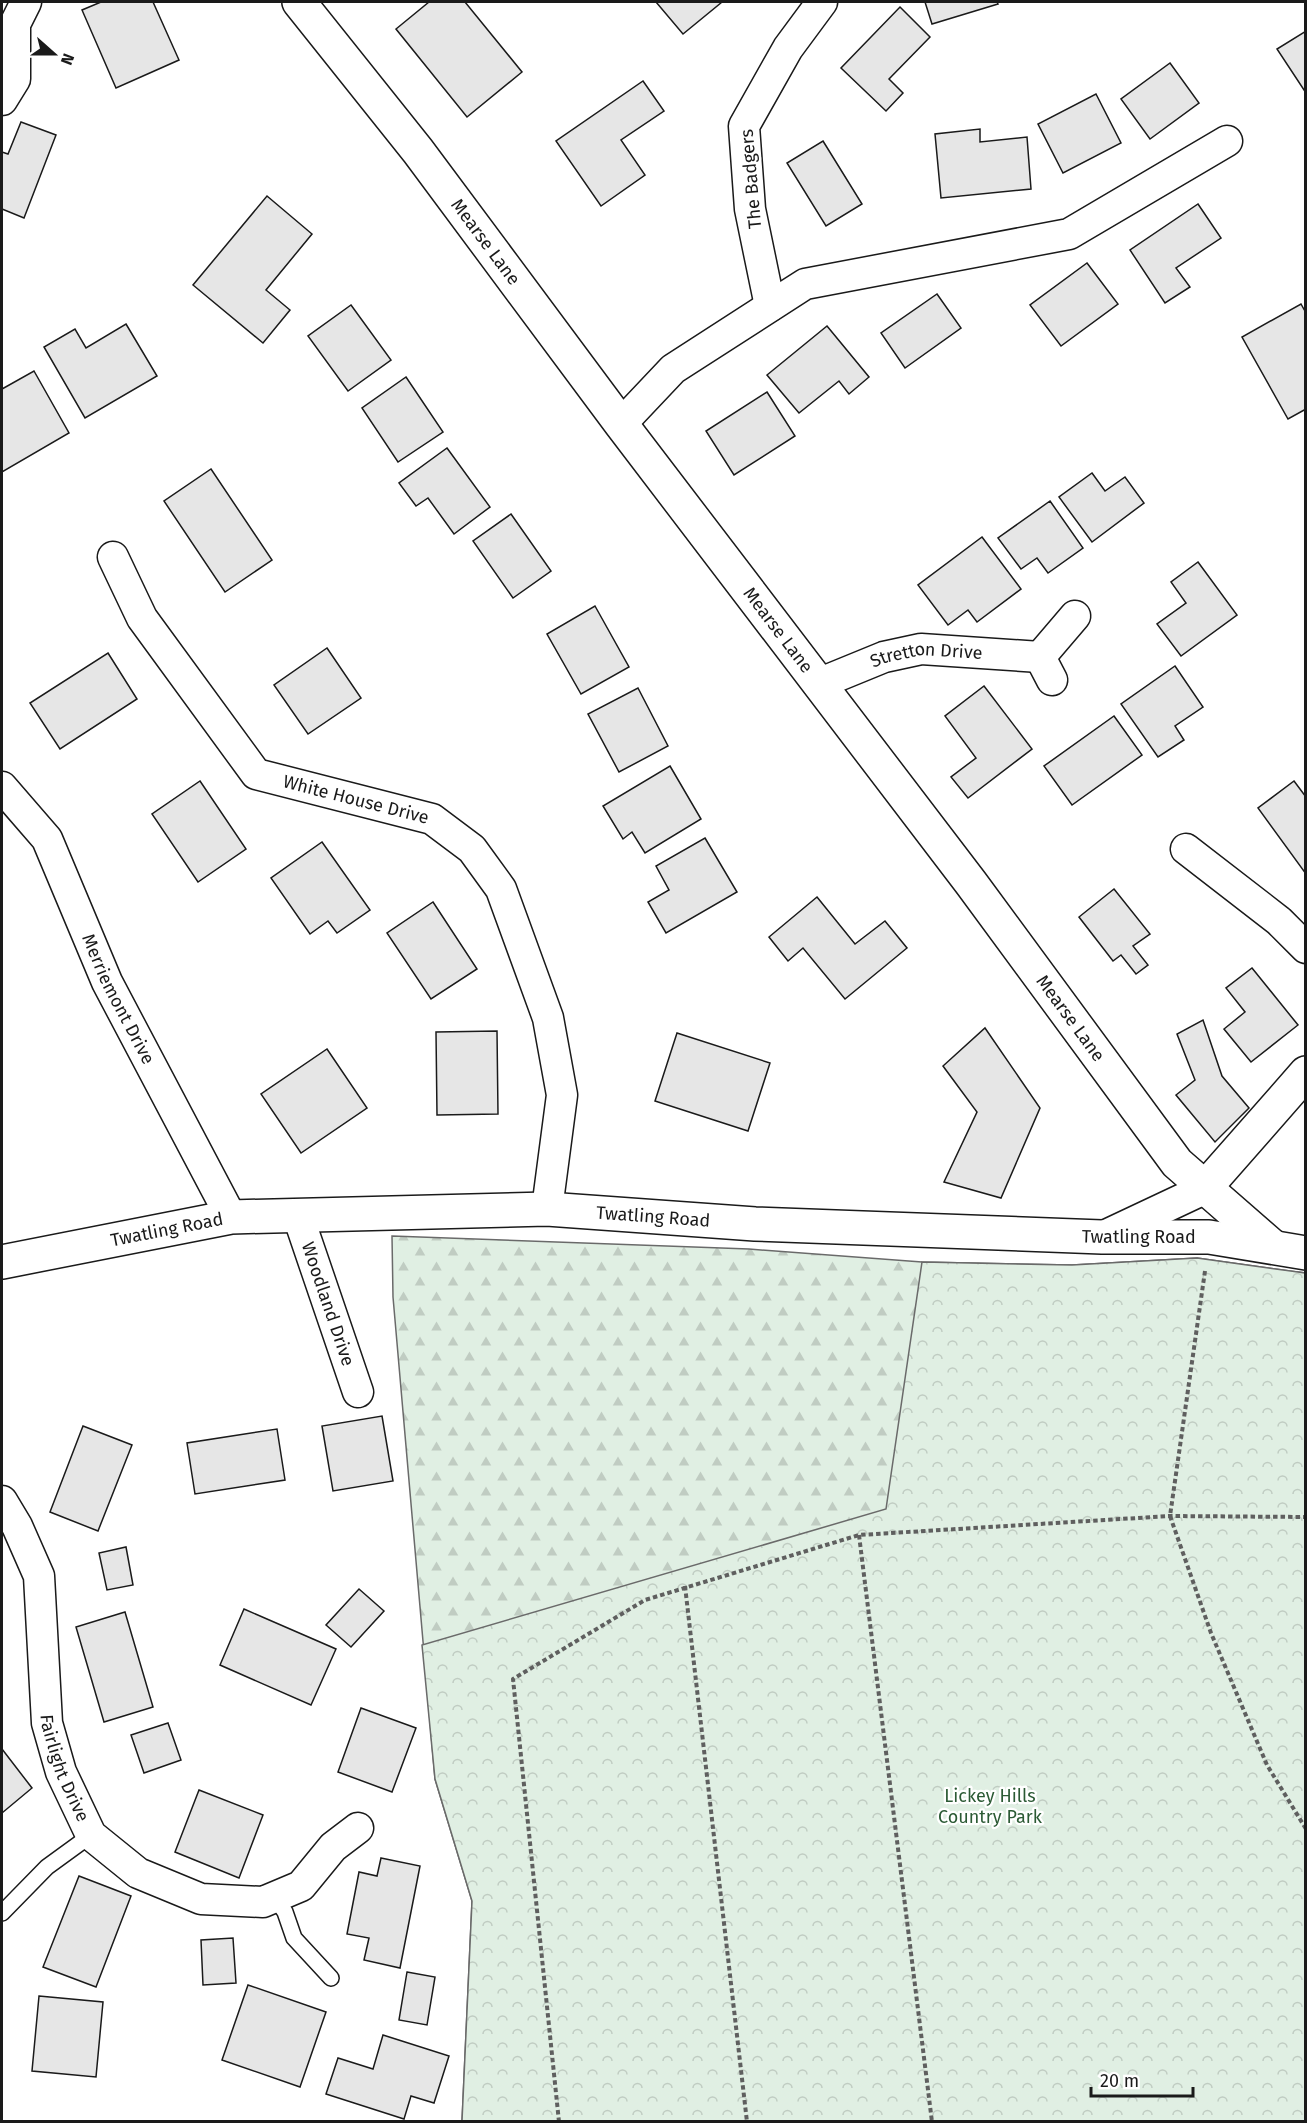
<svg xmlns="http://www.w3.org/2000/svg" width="1307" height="2123" viewBox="0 0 1307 2123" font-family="'Fira Sans',sans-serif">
<defs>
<pattern id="forest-firs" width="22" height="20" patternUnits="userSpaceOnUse" patternTransform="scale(1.5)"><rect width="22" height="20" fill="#e0efe3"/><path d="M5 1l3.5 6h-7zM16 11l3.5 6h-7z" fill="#c0ccc2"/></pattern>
<pattern id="park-crowns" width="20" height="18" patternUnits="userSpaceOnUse" patternTransform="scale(1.5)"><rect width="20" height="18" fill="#e0efe3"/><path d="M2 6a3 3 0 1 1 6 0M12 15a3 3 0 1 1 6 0" fill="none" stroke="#c0ccc2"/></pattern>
</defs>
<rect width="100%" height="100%" fill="#fff"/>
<polygon fill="url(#forest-firs)" stroke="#6a6a6a" stroke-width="1.5" points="392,1236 749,1249 922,1262 1072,1265 1197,1258 1305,1273 1305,2121 462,2121 472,1901 435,1779 393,1297"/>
<polygon fill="url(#park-crowns)" stroke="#6a6a6a" stroke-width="1.5" points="1197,1258 1305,1273 1305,2121 462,2121 472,1901 435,1779 422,1645 886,1509 922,1262 1072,1265"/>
<g fill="#e6e6e6" stroke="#1a1a1a" stroke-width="1.5">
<polygon points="101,2 153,2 179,60 116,88 82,10"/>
<polygon points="429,2 465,2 522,72 467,117 396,29"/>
<polygon points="656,2 722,2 683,34"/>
<polygon points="925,2 997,2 998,4 932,24"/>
<polygon points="900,7 930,37 889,79 903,93 886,111 841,68"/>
<polygon points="1306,31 1306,93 1277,49"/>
<polygon points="1170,63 1199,103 1150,139 1121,99"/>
<polygon points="643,81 664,111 621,140 645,175 601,206 556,141"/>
<polygon points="1096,94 1121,143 1063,173 1038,124"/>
<polygon points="21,122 56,135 24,218 2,209 2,152 8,154"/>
<polygon points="980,129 980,142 1027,137 1031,189 941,198 935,134"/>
<polygon points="823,141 862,204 826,226 787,163"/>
<polygon points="267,196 312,234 266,290 290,310 263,343 193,285"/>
<polygon points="1198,204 1221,238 1176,268 1190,287 1165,303 1130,250"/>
<polygon points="1087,263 1118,304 1061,346 1030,305"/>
<polygon points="937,294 961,328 905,368 881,333"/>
<polygon points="1301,304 1306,313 1306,409 1288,419 1242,337"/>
<polygon points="351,305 391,360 348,391 308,336"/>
<polygon points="126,324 157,376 85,418 44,347 75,329 86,348"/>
<polygon points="827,326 869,377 849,394 839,381 799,413 767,375"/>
<polygon points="34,371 69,433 2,472 2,389"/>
<polygon points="406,377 443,432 398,462 362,408"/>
<polygon points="767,392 795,436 734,475 706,431"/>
<polygon points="447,448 490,507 454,534 428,498 416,506 399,483"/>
<polygon points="211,469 272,560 225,592 164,501"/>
<polygon points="1092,473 1105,491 1125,477 1144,503 1092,542 1059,497"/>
<polygon points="1050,501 1083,548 1048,573 1037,558 1021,569 998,538"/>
<polygon points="511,514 551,571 513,598 473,541"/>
<polygon points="982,537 1021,589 977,622 968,610 948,625 918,585"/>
<polygon points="1198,562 1237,615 1181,656 1157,624 1186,603 1171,582"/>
<polygon points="595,606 629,667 581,694 547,634"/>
<polygon points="327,648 361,698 308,734 274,685"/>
<polygon points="108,653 137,699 60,749 30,703"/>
<polygon points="1175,666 1203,707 1175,726 1184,740 1158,757 1121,704"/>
<polygon points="984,686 1032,749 968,798 951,777 976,758 945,716"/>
<polygon points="638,688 668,746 619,772 588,714"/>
<polygon points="1114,716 1142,755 1072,805 1044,766"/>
<polygon points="670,766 701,819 645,853 632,832 623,839 603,806"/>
<polygon points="200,781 246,849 198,882 152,814"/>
<polygon points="1294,781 1306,797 1306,874 1258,808"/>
<polygon points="705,838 737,892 666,933 648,902 669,890 656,866"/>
<polygon points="322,842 370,910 337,933 328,921 310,934 271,878"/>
<polygon points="1114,889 1150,934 1133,946 1148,965 1136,974 1121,955 1113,961 1079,917"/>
<polygon points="817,897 855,944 885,921 907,948 845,999 803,948 788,961 769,937"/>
<polygon points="433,902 477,969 431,999 387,933"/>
<polygon points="1252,968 1298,1025 1251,1062 1224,1029 1245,1012 1226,988"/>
<polygon points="1203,1020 1222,1076 1249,1108 1215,1142 1176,1095 1195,1080 1177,1034"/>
<polygon points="985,1028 1040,1108 1001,1198 944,1182 977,1112 943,1066"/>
<polygon points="497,1031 498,1114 437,1115 436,1032"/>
<polygon points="677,1033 770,1063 748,1131 655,1101"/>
<polygon points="327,1049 367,1108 301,1153 261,1094"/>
<polygon points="382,1416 393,1481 333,1491 322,1426"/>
<polygon points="83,1426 132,1445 98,1531 50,1512"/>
<polygon points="277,1429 285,1480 195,1494 187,1443"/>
<polygon points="126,1547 133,1585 107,1590 99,1553"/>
<polygon points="359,1589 384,1611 351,1647 326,1625"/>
<polygon points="244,1609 336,1649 311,1705 220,1665"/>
<polygon points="125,1612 153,1707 104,1722 76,1627"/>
<polygon points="361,1708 416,1728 392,1792 338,1772"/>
<polygon points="168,1723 181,1760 144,1773 131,1735"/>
<polygon points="2,1749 32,1788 2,1813"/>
<polygon points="199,1790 263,1815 239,1878 175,1852"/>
<polygon points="381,1858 420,1866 400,1968 364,1960 369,1938 347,1934 359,1872 377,1876"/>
<polygon points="79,1876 131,1896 96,1987 43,1967"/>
<polygon points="233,1938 236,1983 203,1985 201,1940"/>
<polygon points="407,1972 435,1977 427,2025 399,2020"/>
<polygon points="248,1985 326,2012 300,2087 222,2060"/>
<polygon points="39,1996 103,2002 96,2077 32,2071"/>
<polygon points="383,2035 449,2056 434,2103 411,2096 404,2119 326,2094 338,2058 373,2069"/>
</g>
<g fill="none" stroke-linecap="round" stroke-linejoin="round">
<g stroke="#1a1a1a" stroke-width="18">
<g id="service">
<polyline points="275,1897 285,1912 294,1938 331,1978"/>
<polyline points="2,1913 47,1867 91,1835"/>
</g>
</g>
<g stroke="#1a1a1a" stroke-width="33">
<g id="minor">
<polyline points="2,100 15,79 15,24 26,2"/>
<polyline points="770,306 750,209 744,126 788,48 822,2"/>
<polyline points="621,424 673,369 805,284 1069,234 1227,141"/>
<path id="s1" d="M 113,557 L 142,618 L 256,774 L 432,819 L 472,849 L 501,889 L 548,1018 L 562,1095 L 547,1209"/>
<polyline points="1052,680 1040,657 1075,616"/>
<path id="s2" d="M 818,684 L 884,657 L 921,649 L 1040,657"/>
<path id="s3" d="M 2,787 L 47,839 L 107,982 L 231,1217"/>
<polyline points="1186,849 1279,921 1306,948"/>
<path id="s4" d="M 298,1216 L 358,1392"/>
<polyline points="1102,1237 1204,1189"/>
<path id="s5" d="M 2,1501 L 17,1526 L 39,1576 L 47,1723 L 61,1772 L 91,1835 L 138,1873 L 201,1899 L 263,1902 L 301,1886 L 333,1847 L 358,1828"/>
</g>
</g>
<g stroke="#1a1a1a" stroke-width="36">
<g id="tertiary">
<path id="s6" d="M 299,2 L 418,151 L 621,424 L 971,883 L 1177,1163 L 1271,1245"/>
<polyline points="1204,1189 1306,1073"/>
<path id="s7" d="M 2,1262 L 231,1217 L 547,1209 L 755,1224 L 1102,1237 L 1209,1237 L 1306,1253"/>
</g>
</g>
<g stroke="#5f5f5f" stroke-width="4" stroke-dasharray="4.5 3" stroke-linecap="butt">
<polyline points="1205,1271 1170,1516 1211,1633 1267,1765 1306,1829"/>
<polyline points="859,1535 932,2122"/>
<polyline points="685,1586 747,2122"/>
<polyline points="559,2122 513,1679 645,1600 859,1535 1170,1516 1306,1517"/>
</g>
<use href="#service" stroke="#fff" stroke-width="15"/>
<use href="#minor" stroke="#fff" stroke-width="30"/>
<use href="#tertiary" stroke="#fff" stroke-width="33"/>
</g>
<g text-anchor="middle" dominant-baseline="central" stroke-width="4.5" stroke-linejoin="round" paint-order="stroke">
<g font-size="18" fill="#1a1a1a" stroke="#fff">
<text transform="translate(751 179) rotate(-95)">The Badgers</text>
<text stroke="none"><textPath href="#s6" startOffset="304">Mearse Lane</textPath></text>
<text stroke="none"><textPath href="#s6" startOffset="790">Mearse Lane</textPath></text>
<text stroke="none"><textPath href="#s2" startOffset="114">Stretton Drive</textPath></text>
<text stroke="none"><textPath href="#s1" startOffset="364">White House Drive</textPath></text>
<text stroke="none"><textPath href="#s3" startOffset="244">Merriemont Drive</textPath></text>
<text stroke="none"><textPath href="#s6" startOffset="1276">Mearse Lane</textPath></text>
<text stroke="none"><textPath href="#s7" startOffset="656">Twatling Road</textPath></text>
<text stroke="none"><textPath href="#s7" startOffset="168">Twatling Road</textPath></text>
<text stroke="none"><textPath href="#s7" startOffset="1142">Twatling Road</textPath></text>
<text stroke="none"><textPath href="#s4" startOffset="93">Woodland Drive</textPath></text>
<text stroke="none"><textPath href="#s5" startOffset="279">Fairlight Drive</textPath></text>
</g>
<g font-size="18" fill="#2b5a34" stroke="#fff">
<text x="990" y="1796">Lickey Hills<tspan x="990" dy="21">Country Park</tspan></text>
</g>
</g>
<rect width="1307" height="2123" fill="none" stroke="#1a1a1a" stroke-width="6"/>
<g transform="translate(54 54) rotate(111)" stroke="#ffffff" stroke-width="4.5" paint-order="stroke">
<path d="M0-4.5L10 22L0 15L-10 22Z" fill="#1a1a1a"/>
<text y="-9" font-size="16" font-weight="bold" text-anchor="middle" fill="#1a1a1a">N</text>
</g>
<path d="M1091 2087v9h102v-9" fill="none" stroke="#1a1a1a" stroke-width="3"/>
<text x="1100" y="2087" font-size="18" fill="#1a1a1a" stroke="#ffffff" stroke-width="4.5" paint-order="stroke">20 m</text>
</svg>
